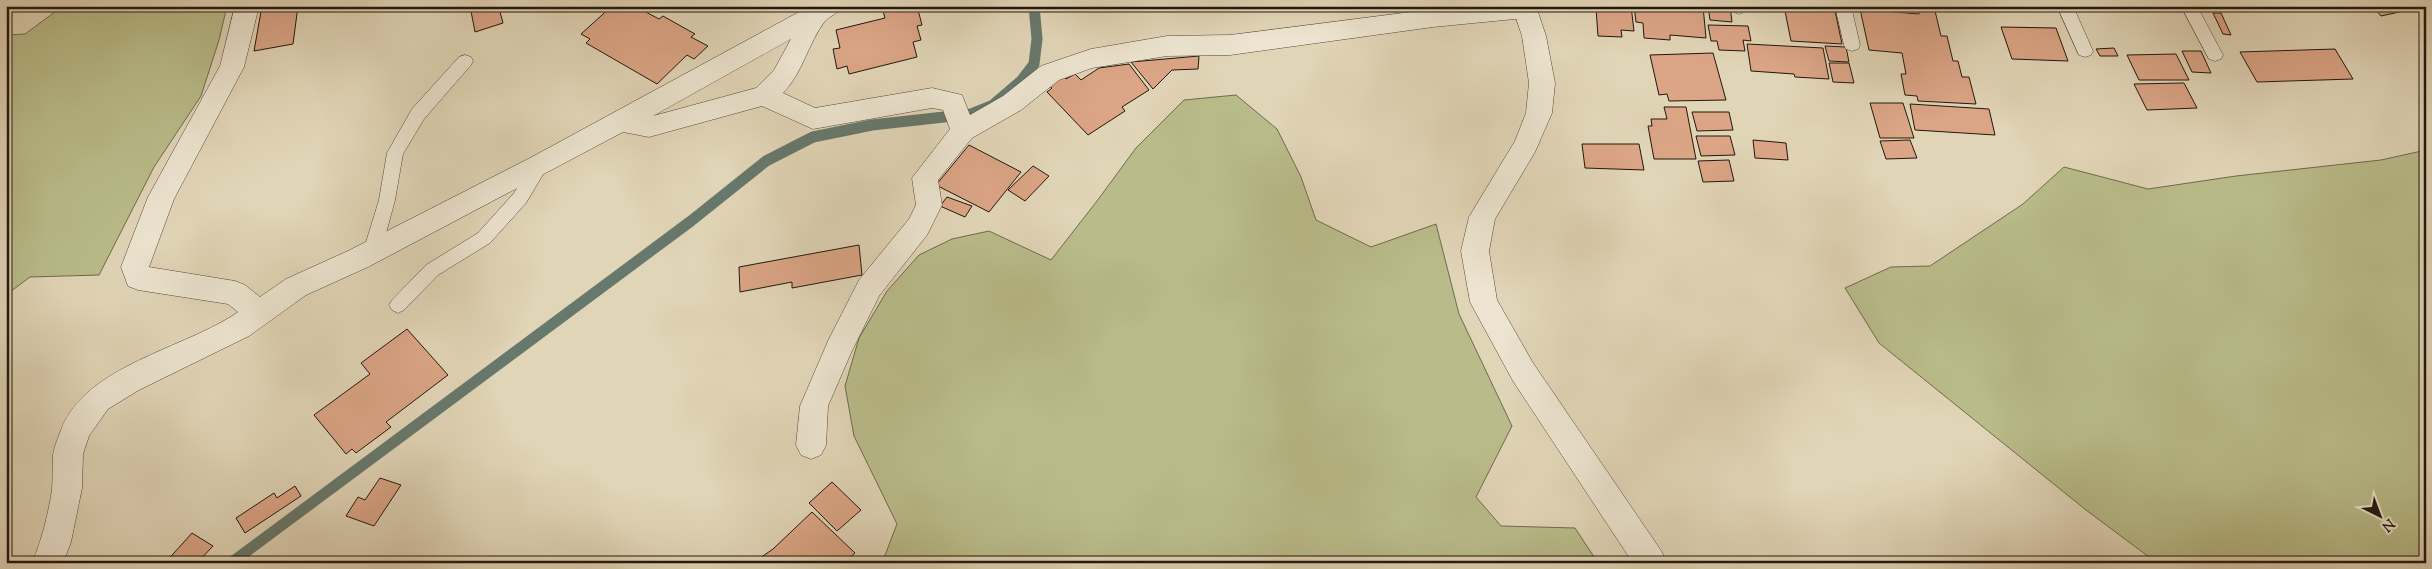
<svg xmlns="http://www.w3.org/2000/svg" width="2432" height="569" viewBox="0 0 2432 569" font-family="'Sorts Mill Goudy',serif">
<rect width="100%" height="100%" fill="#e1d5b7"/>
<filter id="stains"><feTurbulence type="fractalNoise" baseFrequency=".004" numOctaves="4"/><feColorMatrix values="0 0 0 0 .2 0 0 0 0 .09 0 0 0 0 .02 0 0 0 .5 -.17"/></filter>
<radialGradient id="worn" r=".72"><stop offset=".6" stop-color="#630" stop-opacity="0"/><stop offset="1" stop-color="#630" stop-opacity=".3"/></radialGradient>
<g fill="#b9bc8a" stroke="#6e6a4c">
<polygon points="63,6 227,6 219,40 201,96 154,167 99,275 30,277 6,295 6,35 25,34"/>
<polygon points="1236,95 1277,129 1301,177 1316,220 1371,247 1436,224 1459,314 1512,426 1476,497 1501,526 1575,528 1598,563 882,563 897,524 854,436 845,386 859,338 887,291 919,255 952,239 989,231 1051,260 1097,201 1136,148 1184,100"/>
<polygon points="2426,150 2426,563 2157,563 2086,510 1879,343 1845,288 1891,267 1930,266 2023,204 2064,167 2148,189 2236,176 2381,160"/>
</g>
<g fill="none" stroke-linecap="round" stroke-linejoin="round">
<polyline stroke="#67786c" stroke-width="11" points="231,563 691,221 766,161 813,137 872,125 971,114 993,105 1021,81 1034,64 1037,39 1034,6"/>
</g>
<g fill="#dba586" stroke="#22170e">
<polygon points="262,6 298,6 293,44 254,51"/>
<polygon points="470,6 506,6 499,8 503,23 475,32"/>
<polygon points="612,6 646,6 642,10 659,19 663,16 695,34 691,37 708,46 694,59 687,55 657,84 586,43 590,39 581,34"/>
<polygon points="889,6 917,6 922,25 917,26 921,40 913,42 917,57 849,74 847,66 837,69 833,49 840,48 836,30 885,18 883,11 890,9"/>
<polygon points="1631,6 1634,31 1621,30 1622,37 1598,36 1596,8 1571,6"/>
<polygon points="1634,6 1703,6 1706,38 1670,35 1670,40 1644,38 1643,23 1636,22"/>
<polygon points="1708,6 1730,6 1732,22 1710,20"/>
<polygon points="1784,6 1834,6 1842,44 1791,41"/>
<polygon points="2372,6 2399,6 2404,11 2381,16"/>
<polygon points="1860,9 1919,14 1919,10 1935,11 1941,36 1947,36 1953,61 1958,61 1962,77 1969,77 1976,104 1918,101 1917,96 1905,95 1901,74 1906,74 1902,53 1869,50"/>
<polygon points="2213,13 2221,13 2231,35 2223,34"/>
<polygon points="1708,25 1748,26 1751,41 1743,40 1745,51 1719,50 1717,41 1711,41"/>
<polygon points="2001,27 2056,28 2068,61 2012,59"/>
<polygon points="1747,44 1823,48 1829,79 1795,77 1794,74 1751,71"/>
<polygon points="1825,46 1846,47 1849,62 1829,61"/>
<polygon points="2114,48 2118,56 2100,56 2096,49"/>
<polygon points="2335,49 2353,79 2257,82 2240,52"/>
<polygon points="2182,51 2201,51 2211,73 2192,72"/>
<polygon points="1713,53 1726,100 1669,101 1667,94 1659,95 1650,55"/>
<polygon points="2176,54 2189,80 2139,80 2127,55"/>
<polygon points="1199,56 1198,69 1172,70 1153,89 1131,62"/>
<polygon points="1829,63 1849,63 1854,83 1833,82"/>
<polygon points="1129,64 1149,90 1122,107 1125,111 1088,135 1047,92 1052,88 1048,85 1063,75 1066,79 1075,74 1081,80 1099,68"/>
<polygon points="2184,83 2197,108 2147,110 2134,84"/>
<polygon points="1870,103 1903,103 1914,138 1880,138"/>
<polygon points="1910,104 1989,109 1995,135 1915,130"/>
<polygon points="1664,107 1686,107 1696,159 1654,159 1648,126 1652,126 1651,119 1667,119"/>
<polygon points="1692,112 1729,112 1733,130 1697,131"/>
<polygon points="1696,136 1730,136 1735,155 1701,156"/>
<polygon points="1753,140 1786,143 1788,160 1755,158"/>
<polygon points="1910,140 1917,158 1886,159 1880,141"/>
<polygon points="1582,144 1639,144 1644,170 1585,168"/>
<polygon points="969,145 1021,172 989,212 936,185"/>
<polygon points="1729,160 1734,181 1703,182 1698,161"/>
<polygon points="1033,166 1049,176 1025,201 1008,190"/>
<polygon points="947,197 972,206 965,217 940,206"/>
<polygon points="859,245 862,275 792,288 792,282 740,292 739,267"/>
<polygon points="407,329 448,375 386,422 391,427 356,453 352,449 346,454 314,415 370,374 361,363"/>
<polygon points="380,478 401,485 374,526 346,516 358,497 365,500"/>
<polygon points="832,482 861,510 837,531 809,503"/>
<polygon points="295,486 301,496 245,533 236,518 274,493 277,498"/>
<polygon points="812,512 855,553 844,563 753,563 773,549"/>
<polygon points="192,533 213,546 197,563 165,563"/>
</g>
<g fill="none" stroke-linecap="round" stroke-linejoin="round">
<g stroke="#524638" stroke-width="1">
<g id="service">
<polygon points="1731,6 1747,6 1744,12 1739,14 1734,12"/>
<polygon points="1835,6 1851,6 1860,45 1858,49 1852,51 1846,49 1844,45"/>
<polygon points="2057,6 2073,6 2093,51 2091,55 2085,57 2079,55"/>
<polygon points="2181,6 2197,6 2223,55 2221,59 2215,61 2209,59"/>
<polygon points="465,55 471,57 473,61 471,65 424,119 403,154 395,200 381,252 378,257 372,259 366,257 363,252 379,200 387,153 412,109 459,57"/>
<polygon points="539,159 545,161 547,166 545,171 526,203 490,243 438,275 404,310 398,313 392,310 389,305 392,300 426,265 478,233 514,193 533,161"/>
</g>
</g>
<g stroke="#524638" stroke-width="1">
<path id="minor" d="M 235,6 L 259,6 L 244,67 L 174,199 L 149,267 L 235,281 L 245,285 L 260,297 L 286,279 L 348,251 L 530,158 L 810,6 L 843,6 C 838,14 831,15 825,21 C 808,43 803,73 783,93 L 815,108 L 932,88 L 962,95 L 970,115 L 1003,96 L 1041,66 L 1091,49 L 1167,36 L 1230,35 L 1458,6 L 1536,6 L 1537,9 L 1534,16 L 1525,18 L 1433,27 L 1230,55 L 1167,56 L 1092,68 L 1059,80 L 1021,110 L 972,138 L 938,180 L 942,205 L 927,235 L 879,296 L 851,353 L 828,406 L 826,445 L 821,455 L 811,459 L 801,455 L 796,445 L 800,406 L 828,341 L 859,280 L 909,219 L 916,205 L 912,178 L 950,129 L 943,110 L 932,108 L 813,129 L 762,106 L 649,137 L 623,132 L 368,267 L 306,295 L 249,336 L 139,390 L 108,409 L 89,436 L 83,454 L 82,488 L 71,542 L 63,563 L 32,563 C 42,539 48,515 52,490 C 53,478 52,467 53,455 C 54,447 58,438 61,430 C 85,365 185,349 238,312 L 228,304 L 138,290 L 128,286 L 121,267 L 148,197 L 220,66 ZM 791,39 L 774,70 L 756,88 L 653,116 Z"/>
</g>
<g stroke="#524638" stroke-width="1">
<polygon id="tertiary" points="1512,6 1536,6 1546,36 1555,83 1552,113 1535,152 1495,219 1489,251 1497,300 1533,363 1662,552 1666,563 1633,563 1513,381 1470,302 1461,251 1469,217 1515,141 1526,113 1529,83 1522,36"/>
</g>
<use href="#service" fill="#ece4d0" fill-rule="evenodd"/>
<use href="#minor" fill="#ece4d0" fill-rule="evenodd"/>
<use href="#tertiary" fill="#ece4d0" fill-rule="evenodd"/>
</g>
<rect width="2432" height="569" fill="none" stroke="#e1d5b7" stroke-width="25"/>
<rect x="8" y="8" width="2417" height="554" fill="none" stroke="#22170e" stroke-width="2.5"/>
<rect x="12" y="12" width="2407" height="544" fill="none" stroke="#22170e"/>
<g transform="translate(2380 516) rotate(138)" stroke="#ece4d0" stroke-width="4" paint-order="stroke">
<path d="M0-4L9 19L0 12L-9 19Z" fill="#22170e"/>
<text y="-8" font-size="14" font-weight="bold" text-anchor="middle" fill="#22170e">N</text>
</g>
<rect width="100%" height="100%" filter="url(#stains)"/>
<rect width="100%" height="100%" fill="url(#worn)"/>
</svg>
